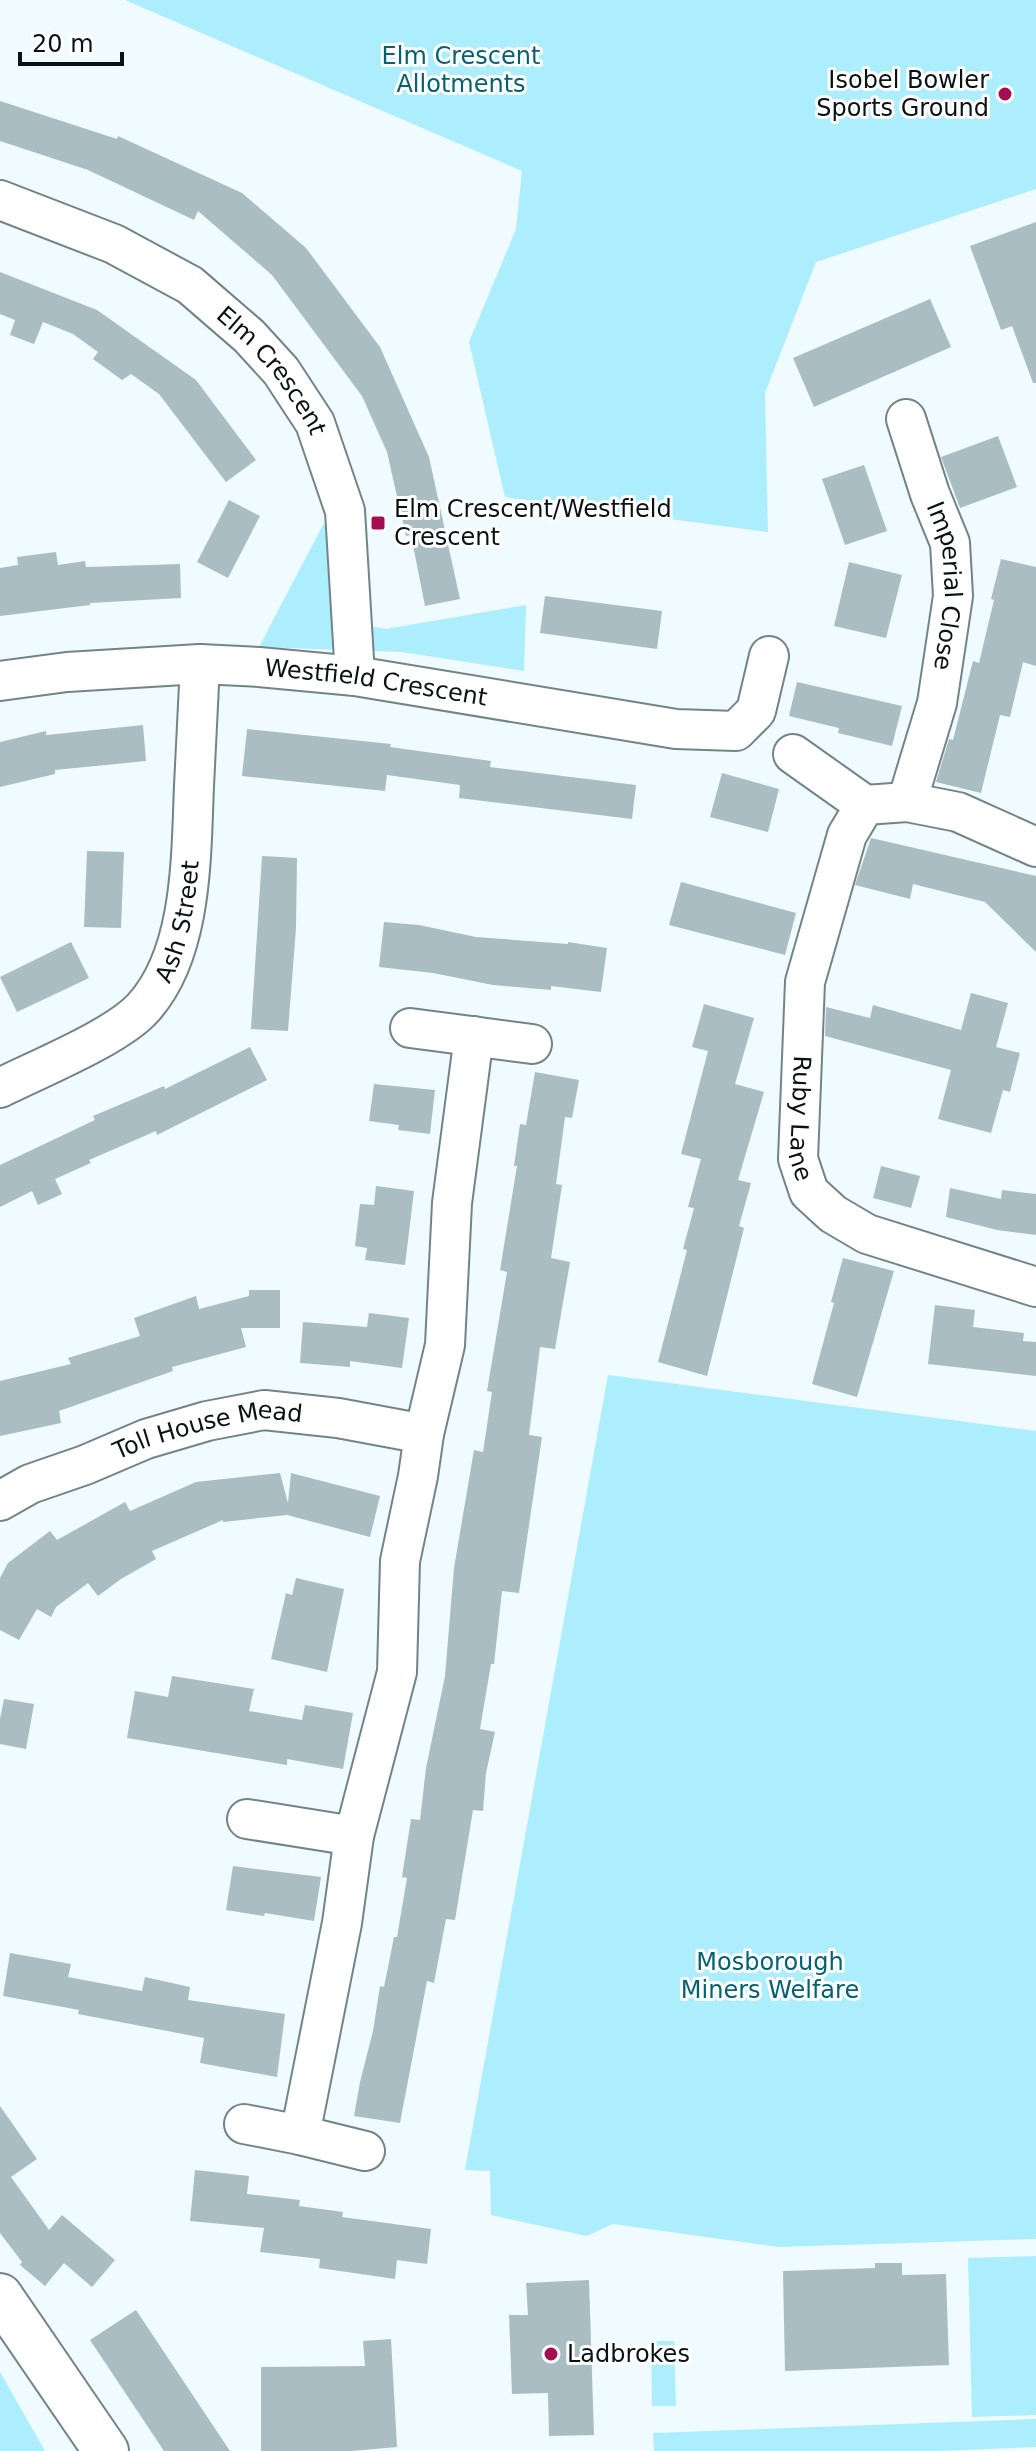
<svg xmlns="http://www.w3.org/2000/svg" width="1036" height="2451" viewBox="0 0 1036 2451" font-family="'DejaVu Sans',sans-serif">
<rect width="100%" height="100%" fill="#effbfe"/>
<g fill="#aceefd">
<polygon points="125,0 1036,0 1036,189 816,262 765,393 768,532 505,497 469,342 516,229 522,171"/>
<polygon points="324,523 331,544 338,620 386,629 526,605 524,671 402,652 259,647"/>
<polygon points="608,1375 1036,1431 1036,2239 779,2247 613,2224 587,2236 491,2215 490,2171 465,2170"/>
<polygon points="1036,2256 1036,2415 972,2417 968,2258"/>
<polygon points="651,2341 674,2341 676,2406 652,2406"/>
<polygon points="0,2372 45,2451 0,2451"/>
<polygon points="1036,2419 1036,2447 940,2451 654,2451 653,2433"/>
</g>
<g fill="#aabdc2">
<polygon points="0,101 117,139 118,136 242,193 306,248 380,347 429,457 460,599 425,606 411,535 406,536 387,452 362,396 272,275 198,211 194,220 88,170 0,141"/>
<polygon points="1036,222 1036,383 1033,383 1012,326 1001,330 970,246"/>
<polygon points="0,272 97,310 196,380 256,460 226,482 159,394 131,374 122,380 93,359 98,352 73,334 43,322 34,344 10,335 15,320 0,314"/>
<polygon points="930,299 951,347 814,407 793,358"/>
<polygon points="998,436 1017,487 960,508 941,457"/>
<polygon points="864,465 887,531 845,545 822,479"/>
<polygon points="229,500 260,516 228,578 197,562"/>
<polygon points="56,552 58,565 85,561 86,567 180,564 181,598 90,603 90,605 0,616 0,568 18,565 17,557"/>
<polygon points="1001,559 1036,567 1036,666 1023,662 1010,717 1000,715 981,793 936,782 949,739 953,740 973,661 979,663 994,600 991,599"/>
<polygon points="849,562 902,575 886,638 834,626"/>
<polygon points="545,596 662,611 657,649 540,633"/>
<polygon points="797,682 902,706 892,746 838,733 839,728 789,716"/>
<polygon points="143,725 146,761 55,770 55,774 0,787 0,742 46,731 46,735"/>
<polygon points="247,729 391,744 390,747 491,761 490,767 636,785 632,819 459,798 460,785 387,775 385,791 242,776"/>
<polygon points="722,773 779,789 768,832 710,817"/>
<polygon points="871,838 1036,876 1036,952 985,902 913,884 910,899 855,885"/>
<polygon points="87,851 124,852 121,928 84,927"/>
<polygon points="262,856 297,858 296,928 288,1031 251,1029"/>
<polygon points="681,882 796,913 785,955 669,925"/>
<polygon points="384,922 419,925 476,937 568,944 568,942 607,948 601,992 551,986 551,990 493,985 433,973 379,967"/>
<polygon points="71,942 89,978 17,1012 0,977"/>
<polygon points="971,993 1008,1003 996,1047 1020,1053 1010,1092 1003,1090 991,1133 938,1119 951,1070 825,1036 826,1007 870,1018 873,1005 961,1030"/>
<polygon points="704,1004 754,1018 735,1084 764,1092 738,1180 751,1183 739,1226 744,1228 707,1376 658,1362 687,1250 683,1249 694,1208 688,1207 701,1159 681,1154 708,1051 692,1047"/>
<polygon points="250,1047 267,1080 157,1135 156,1131 89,1160 91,1163 55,1179 62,1194 38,1205 32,1191 0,1207 0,1165 95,1120 93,1116 164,1086 165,1089"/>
<polygon points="535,1072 579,1080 572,1118 565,1117 556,1184 562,1185 551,1258 570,1262 555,1349 540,1347 529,1435 542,1437 519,1593 502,1591 494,1664 491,1664 480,1729 495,1732 486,1773 483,1811 473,1810 455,1920 446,1919 434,1983 427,1981 400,2123 354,2116 360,2082 373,2031 380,1986 384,1987 394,1937 397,1937 407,1878 402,1877 411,1819 420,1820 426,1768 445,1676 454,1568 474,1450 483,1452 492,1392 487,1391 507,1272 500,1270 517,1166 514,1166 520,1124 526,1125"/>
<polygon points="374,1084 435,1090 430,1134 398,1130 399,1125 369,1121"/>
<polygon points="881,1166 920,1176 911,1208 873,1198"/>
<polygon points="376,1186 414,1191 405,1265 365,1260 367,1248 355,1246 360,1204 374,1205"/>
<polygon points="950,1188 1001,1199 1002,1190 1036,1194 1036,1235 997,1230 946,1217"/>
<polygon points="843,1258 894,1271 857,1397 812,1384 834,1303 831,1302"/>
<polygon points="249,1290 280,1290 280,1328 241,1328 246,1347 172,1367 173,1371 59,1411 61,1423 0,1436 0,1381 71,1364 68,1358 140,1336 134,1318 196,1296 199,1309 249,1296"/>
<polygon points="935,1305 975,1310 973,1327 1024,1333 1023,1341 1036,1342 1036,1376 928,1364"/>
<polygon points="369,1313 409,1318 402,1368 350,1361 350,1367 300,1363 303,1322 367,1327"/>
<polygon points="280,1473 288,1503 291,1473 380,1496 370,1537 287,1515 223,1522 223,1520 152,1551 156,1559 121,1579 98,1596 88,1583 56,1607 51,1617 37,1609 19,1640 0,1630 0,1578 8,1563 50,1531 57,1540 125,1502 130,1511 196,1482"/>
<polygon points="296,1578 344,1589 327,1672 271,1659 286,1593 292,1595"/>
<polygon points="172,1676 254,1689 249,1711 302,1720 305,1705 353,1713 343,1769 287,1759 287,1765 127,1738 135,1691 168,1697"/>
<polygon points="4,1699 34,1704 26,1749 0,1744 0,1719"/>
<polygon points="233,1866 321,1877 314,1921 265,1913 264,1916 226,1910"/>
<polygon points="10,1953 71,1964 68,1977 142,1991 145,1977 190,1987 188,2000 285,2014 277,2077 200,2063 204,2038 78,2014 79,2010 3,1996"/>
<polygon points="0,2106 37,2159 11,2177 49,2230 62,2215 115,2260 92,2287 64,2263 45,2286 20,2265 22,2262 0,2233"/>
<polygon points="195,2170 249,2176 247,2194 300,2200 299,2206 343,2212 342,2217 431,2229 427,2264 397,2260 395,2279 319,2268 320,2259 260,2252 264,2228 190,2221"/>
<polygon points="875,2263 902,2263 902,2275 946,2274 949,2365 785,2371 783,2271 875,2268"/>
<polygon points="589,2280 594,2435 549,2436 548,2393 512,2394 509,2315 528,2315 526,2283"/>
<polygon points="136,2310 230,2451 164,2451 90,2340"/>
<polygon points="391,2339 397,2447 352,2451 261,2451 261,2367 365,2366 363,2341"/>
</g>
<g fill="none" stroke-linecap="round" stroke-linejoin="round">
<g stroke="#728489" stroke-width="42">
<g id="minor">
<path id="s1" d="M 0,200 L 114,244 L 190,285 L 249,336 L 281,371 L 315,423 L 345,511 L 355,676"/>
<path id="s2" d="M 906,419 L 930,494 L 950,543 L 953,596 L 937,703 L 907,802"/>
<path id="s3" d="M 0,681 L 67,672 L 200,664 L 259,667 L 355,676 L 676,729 L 736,731 L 756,711 L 769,656"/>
<polyline points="793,754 865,805"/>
<path id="s4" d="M 1036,847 L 958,812 L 907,802 L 865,805 L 847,835 L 805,982 L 798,1159 L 809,1192 L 833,1214 L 867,1234 L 1036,1287"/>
<polyline points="410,1028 532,1044"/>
<path id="s5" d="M 0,1088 C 38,1069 117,1037 143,1008 C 193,953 191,856 194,786 C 196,745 198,705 200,664"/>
<path id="s6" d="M 0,1501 L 30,1484 L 85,1465 L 146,1439 L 207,1421 L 264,1410 L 338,1418 L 424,1434"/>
<polyline points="247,1819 354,1836"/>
<polyline points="244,2124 300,2135"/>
<polyline points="365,2151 300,2135 342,1923 354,1836 397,1672 400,1561 418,1476 424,1434 445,1345 452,1203 474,1036"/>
</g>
</g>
<g stroke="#728489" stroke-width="48">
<polyline id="primary" points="0,2296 106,2451"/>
</g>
<use href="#minor" stroke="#fff" stroke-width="38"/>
<use href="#primary" stroke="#fff" stroke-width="44"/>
</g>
<g fill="#a30f50" stroke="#fff" stroke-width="3">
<circle cx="1005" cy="94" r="8"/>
<rect x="370" y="515" width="16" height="16" rx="4"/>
<circle cx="551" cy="2354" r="8"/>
</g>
<g text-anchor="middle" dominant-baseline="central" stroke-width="6" stroke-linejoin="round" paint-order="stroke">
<g font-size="24" fill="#036373" stroke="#fff">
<text x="461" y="56">Elm Crescent<tspan x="461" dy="28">Allotments</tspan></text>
<text x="770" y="1962">Mosborough<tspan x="770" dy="28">Miners Welfare</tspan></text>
</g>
<g font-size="24" fill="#0b1214" stroke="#fff" text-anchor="start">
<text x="989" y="80" text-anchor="end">Isobel Bowler<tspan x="989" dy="28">Sports Ground</tspan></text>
<text x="394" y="509">Elm Crescent/Westfield<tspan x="394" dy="28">Crescent</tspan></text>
<text x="567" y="2354">Ladbrokes</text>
</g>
<g font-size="24" fill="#0b1214" stroke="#fff">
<text stroke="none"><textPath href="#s1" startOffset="328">Elm Crescent</textPath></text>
<text stroke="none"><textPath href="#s2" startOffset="174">Imperial Close</textPath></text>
<text stroke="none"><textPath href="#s3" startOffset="378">Westfield Crescent</textPath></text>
<text stroke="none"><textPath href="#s5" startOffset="260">Ash Street</textPath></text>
<text stroke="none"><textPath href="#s4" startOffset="504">Ruby Lane</textPath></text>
<text stroke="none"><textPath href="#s6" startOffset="222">Toll House Mead</textPath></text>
</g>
</g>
<path d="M20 52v12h102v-12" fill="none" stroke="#0b1214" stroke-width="4"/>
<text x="32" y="52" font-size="24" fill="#0b1214" stroke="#ffffff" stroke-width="6" paint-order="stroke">20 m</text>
</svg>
